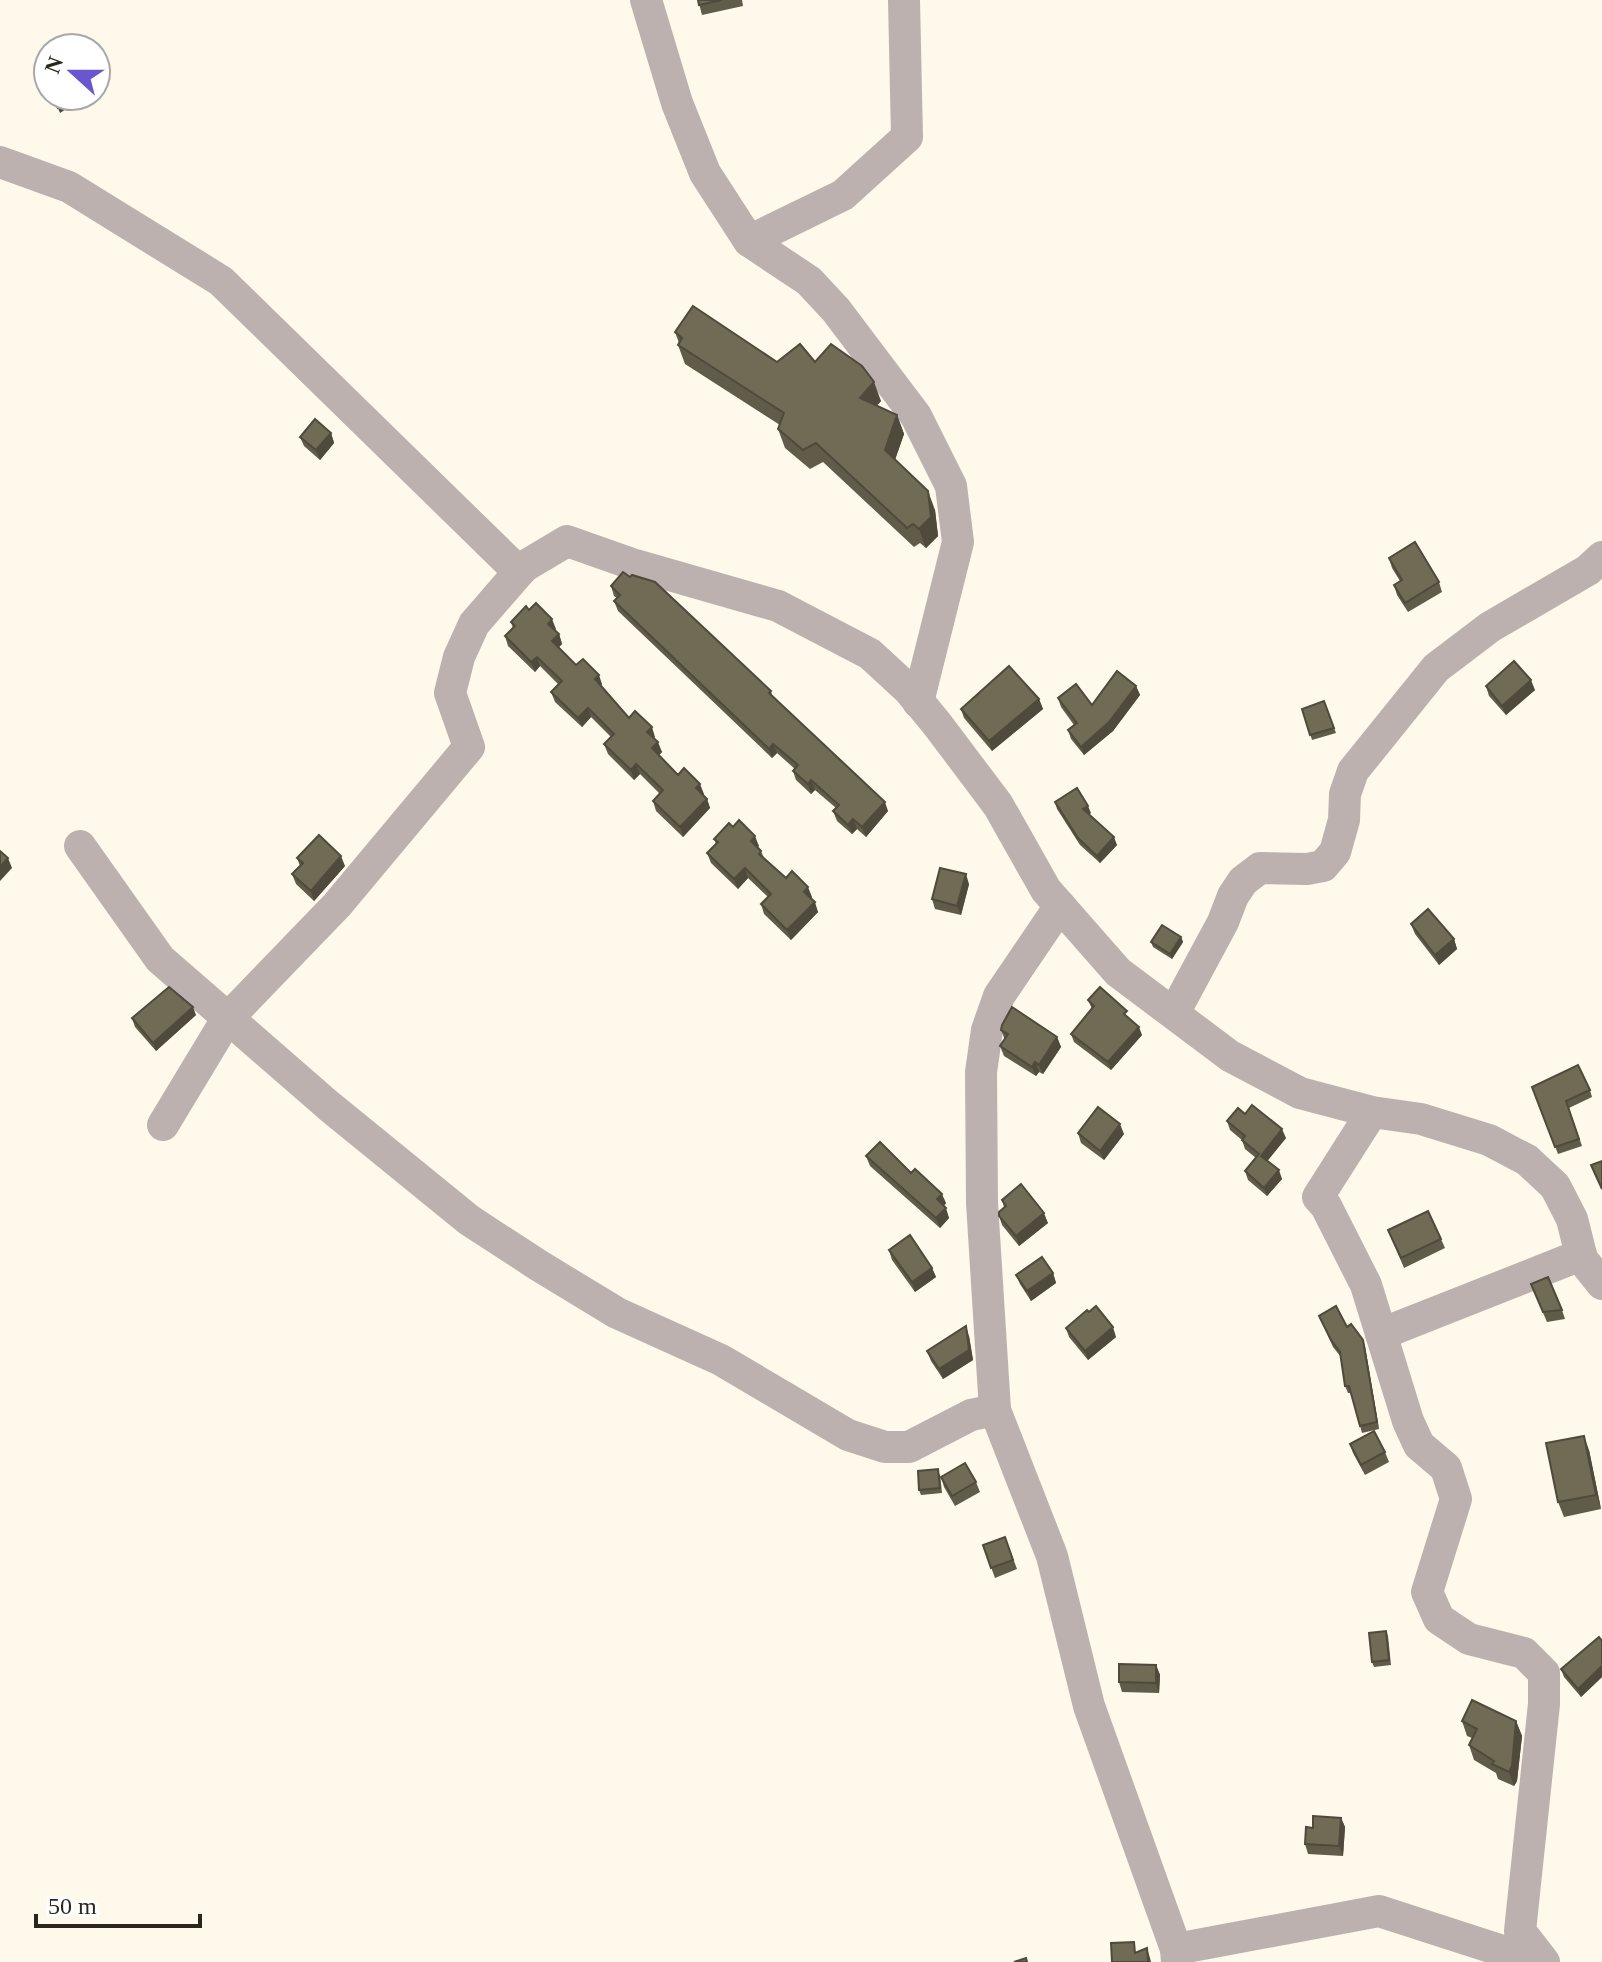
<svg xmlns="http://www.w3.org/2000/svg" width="1602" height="1962" viewBox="0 0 1602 1962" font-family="'Times New Roman',serif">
<rect width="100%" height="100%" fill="#fef9ea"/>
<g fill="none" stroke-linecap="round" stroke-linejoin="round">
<g stroke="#bdb1af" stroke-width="32">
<polyline points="646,0 677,103 705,173 749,241 809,281 836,310 916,416 951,486 958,542 918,702"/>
<polyline points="0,162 69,187 221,281 519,572"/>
<polyline points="749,241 843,195 907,137 904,0"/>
<polyline points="80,846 160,959 329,1106 469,1220 538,1265 617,1313 721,1360 848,1435 885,1447 909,1447 971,1415 995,1410"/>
<polyline points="1060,906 999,996 987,1030 981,1072 982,1203 995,1410 1052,1556 1089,1706 1176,1949 1177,1962"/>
<polyline points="1174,1013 1223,922 1233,896 1243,881 1260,868 1307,869 1323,866 1335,852 1344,820 1345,794 1353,771 1436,668 1490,627 1588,570 1602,557"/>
<polyline points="1372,1112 1318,1197 1326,1206 1366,1285 1408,1421 1419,1445 1446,1468 1456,1499 1427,1592 1439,1619 1469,1639 1524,1653 1544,1673 1544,1704 1520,1931 1544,1962"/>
<polyline points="163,1125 227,1019 337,905 469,747 450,693 459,657 474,624 519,572 525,566 567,541 635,565 778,606 870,654 909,690 937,724 998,805 1046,890 1118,972 1230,1056 1300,1093 1372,1112 1421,1119 1489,1140 1527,1160 1555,1186 1572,1219 1582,1259 1602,1284"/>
<polyline points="1381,1334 1581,1255"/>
<polyline points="1176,1949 1379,1911 1537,1962"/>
</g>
</g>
<g fill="#615b49">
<polygon points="698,0 742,0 743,6 702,15"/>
<polygon points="675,332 777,362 815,362 881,401 876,406 897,415 904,434 895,459 935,510 938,536 926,548 920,543 914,547 823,462 810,469 785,448 778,429 780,425 685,364 678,345 679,343"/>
<polygon points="331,433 334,443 320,460 304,446 300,437"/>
<polygon points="1389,558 1439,582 1442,592 1408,612 1397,595 1394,585 1400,581 1392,568"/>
<polygon points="611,586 771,691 773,698 888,811 866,837 857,829 852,834 837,821 833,811 836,808 815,790 811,794 796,780 793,771 795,769 777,753 772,758 618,611 614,601 617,598 614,596"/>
<polygon points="511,622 556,629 555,630 559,634 562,644 559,647 576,665 602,684 601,686 629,718 655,737 654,738 662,752 659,755 678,775 704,794 703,795 707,799 710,808 683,837 656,811 653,801 660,794 640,774 634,780 608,754 604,744 611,737 591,717 582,727 555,702 551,692 558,684 540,666 535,672 508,646 505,636 513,628"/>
<polygon points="1136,686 1140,695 1113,731 1084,755 1071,739 1068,730 1074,725 1061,707 1058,698 1092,705"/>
<polygon points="1486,686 1535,690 1506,715 1489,696"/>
<polygon points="1039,699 1043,709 992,751 964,718 961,709"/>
<polygon points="1324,701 1336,733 1312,740 1302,709"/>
<polygon points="1055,802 1091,813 1089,814 1117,845 1100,863 1080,845 1057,809"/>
<polygon points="733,827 759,846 758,847 761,851 764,858 786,878 812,897 811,898 818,912 791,940 764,914 761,904 768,897 748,878 738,889 711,863 707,853 716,844 714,839"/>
<polygon points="297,858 345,866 314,901 296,884 292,874 300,866"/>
<polygon points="969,884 961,915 935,909 932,899"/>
<polygon points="1411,924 1454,939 1457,949 1439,965 1415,934"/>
<polygon points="1181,937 1183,942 1172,959 1153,947 1151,942"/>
<polygon points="1088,1000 1130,1019 1142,1035 1111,1070 1074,1042 1071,1034 1092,1009"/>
<polygon points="196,1015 156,1051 135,1027 132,1018"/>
<polygon points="1001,1030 1057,1037 1061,1047 1043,1074 1039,1072 1036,1076 1004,1056 1000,1046 1005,1040"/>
<polygon points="1532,1087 1590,1090 1592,1097 1569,1108 1582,1146 1558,1154"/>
<polygon points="1245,1114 1286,1138 1267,1161 1282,1179 1267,1196 1248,1180 1245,1171 1256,1158 1245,1149 1242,1140 1230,1130 1227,1121"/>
<polygon points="1078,1133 1124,1134 1104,1160 1081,1143"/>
<polygon points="866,1156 911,1173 946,1203 944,1206 949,1218 940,1228 870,1166"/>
<polygon points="1002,1200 1048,1223 1019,1246 1002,1225 999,1216 1004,1207"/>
<polygon points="1388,1230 1441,1239 1445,1248 1404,1268"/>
<polygon points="889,1250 932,1268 936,1277 915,1292 892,1260"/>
<polygon points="1053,1273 1056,1283 1031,1301 1020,1284 1016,1275"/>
<polygon points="1535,1294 1562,1310 1565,1319 1547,1322"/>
<polygon points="1319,1316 1347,1327 1363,1340 1365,1347 1379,1429 1362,1433 1351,1393 1348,1393 1345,1386 1341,1357 1333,1347"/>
<polygon points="1066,1328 1116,1337 1088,1360 1069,1337"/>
<polygon points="969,1336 973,1360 943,1379 931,1361 927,1351"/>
<polygon points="1350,1444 1385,1452 1389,1462 1365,1475 1353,1453"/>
<polygon points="1589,1450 1601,1509 1564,1517 1558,1502"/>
<polygon points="940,1474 942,1493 921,1495 919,1490"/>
<polygon points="941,1477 976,1482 980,1492 955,1506 944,1487"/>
<polygon points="1005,1537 1017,1569 995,1578 983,1545"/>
<polygon points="1386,1631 1388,1636 1391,1665 1374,1667 1372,1662"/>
<polygon points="1602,1641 1602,1677 1581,1697 1564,1677 1561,1669"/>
<polygon points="1156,1665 1160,1675 1159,1693 1122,1692 1119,1682"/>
<polygon points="1462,1721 1516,1721 1522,1736 1517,1781 1514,1786 1498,1779 1496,1773 1474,1760 1469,1745 1472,1738 1467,1736"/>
<polygon points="1341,1818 1345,1827 1343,1856 1308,1854 1305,1844 1313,1828"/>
</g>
<g fill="#4f4a3c">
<polygon points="75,97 77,102 60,113 58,108"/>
<polygon points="874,382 881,401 867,417 860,398"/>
<polygon points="897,415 904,434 892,469 885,450"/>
<polygon points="331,433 334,443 320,460 316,450"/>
<polygon points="928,491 935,510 938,536 926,548 919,529"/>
<polygon points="552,619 556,629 552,634 548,624"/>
<polygon points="559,634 562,644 556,650 552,641"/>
<polygon points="537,657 540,666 535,672 531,662"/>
<polygon points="599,675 602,684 598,689 595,679"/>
<polygon points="1531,680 1535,690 1506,715 1502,706"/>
<polygon points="1136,686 1140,695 1113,731 1084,755 1081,747"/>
<polygon points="1039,699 1043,709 992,751 989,741"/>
<polygon points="588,708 591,717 582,727 578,718"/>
<polygon points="652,727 655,737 651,741 647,732"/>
<polygon points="658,742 662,752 656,758 652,748"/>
<polygon points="773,744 777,753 772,758 769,749"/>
<polygon points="636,764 640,774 634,780 631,770"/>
<polygon points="811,780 815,790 811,794 808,784"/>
<polygon points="700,784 704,794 700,798 696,788"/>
<polygon points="707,799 710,808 683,837 680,827"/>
<polygon points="885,802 888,811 866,837 862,827"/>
<polygon points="1088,806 1091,813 1085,817 1083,809"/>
<polygon points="853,819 857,829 852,834 848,825"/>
<polygon points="755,836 759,846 754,850 751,841"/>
<polygon points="1114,837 1117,845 1100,863 1097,856"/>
<polygon points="341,856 345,866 314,901 311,891"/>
<polygon points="8,858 12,868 0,881 0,867"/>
<polygon points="745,868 748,878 738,889 734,879"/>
<polygon points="966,874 969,884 961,915 957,906"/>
<polygon points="808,887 812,897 808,901 804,892"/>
<polygon points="815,902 818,912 791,940 787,930"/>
<polygon points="1181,937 1183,942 1172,959 1170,954"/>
<polygon points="1454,939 1457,949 1439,965 1435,955"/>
<polygon points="193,1007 196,1015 156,1051 153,1043"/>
<polygon points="1139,1027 1142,1035 1111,1070 1108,1062"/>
<polygon points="1057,1037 1061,1047 1043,1074 1039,1065"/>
<polygon points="1035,1062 1039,1072 1036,1076 1032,1067"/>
<polygon points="1120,1124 1124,1134 1104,1160 1100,1151"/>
<polygon points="1282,1129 1286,1138 1265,1164 1261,1156"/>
<polygon points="1279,1170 1282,1179 1267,1196 1264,1188"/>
<polygon points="942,1194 946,1203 941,1209 937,1199"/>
<polygon points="946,1208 949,1218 940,1228 936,1218"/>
<polygon points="1044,1213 1048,1223 1019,1246 1016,1236"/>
<polygon points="932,1268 936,1277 915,1292 912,1282"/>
<polygon points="1053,1273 1056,1283 1031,1301 1027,1291"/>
<polygon points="966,1326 969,1336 973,1360 943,1379 939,1369"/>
<polygon points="1113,1327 1116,1337 1088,1360 1085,1351"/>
<polygon points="1363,1340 1365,1347 1379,1429 1377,1422"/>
<polygon points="1584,1436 1589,1450 1601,1509 1596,1495"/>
<polygon points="1156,1665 1160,1675 1159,1693 1156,1683"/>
<polygon points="1602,1666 1602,1677 1581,1697 1578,1689"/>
<polygon points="1516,1721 1522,1736 1517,1781 1514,1786 1509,1772"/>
<polygon points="1341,1818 1345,1827 1343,1856 1339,1846"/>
<polygon points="1147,1948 1150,1958 1151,1962 1148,1962"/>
</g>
<g fill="#716a55" stroke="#4f4a3c" stroke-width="2">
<polygon points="698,0 722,0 699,5"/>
<polygon points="50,96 74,96 75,97 58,108"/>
<polygon points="693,306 777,362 800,344 815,362 831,344 862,366 874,382 860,398 897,415 885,450 928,491 931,517 919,529 913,524 907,528 816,443 803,450 778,429 784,413 678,345 682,338 675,332"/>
<polygon points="315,419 331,433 316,450 300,437"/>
<polygon points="1415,542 1439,582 1405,603 1394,585 1402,580 1389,558"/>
<polygon points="623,572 630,577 632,575 655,582 771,691 769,693 885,802 862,827 853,819 848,825 833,811 839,805 811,780 808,784 793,771 798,765 773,744 769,749 614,601 620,595 611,586"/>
<polygon points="536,603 552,619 548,624 559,634 552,641 576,665 583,659 599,675 595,679 629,718 635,711 652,727 647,732 658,742 652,748 678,775 684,768 700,784 696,788 707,799 680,827 653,801 663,790 636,764 631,770 604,744 614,734 588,708 578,718 551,692 562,681 537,657 531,662 505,636 515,626 511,622 526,606 529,610"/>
<polygon points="1514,661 1531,680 1502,706 1486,686"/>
<polygon points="1009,666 1039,699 989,741 961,709"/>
<polygon points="1117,671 1136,686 1109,722 1081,747 1068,730 1077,723 1058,698 1076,684 1092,705"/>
<polygon points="1324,701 1334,728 1310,735 1302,709"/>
<polygon points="1077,788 1088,806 1083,809 1114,837 1097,856 1078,838 1055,802"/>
<polygon points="739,820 755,836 751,841 761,851 759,854 786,878 792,871 808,887 804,892 815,902 787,930 761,904 771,894 745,868 734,879 707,853 718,842 714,839 729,823 733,827"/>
<polygon points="319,835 341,856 311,891 292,874 303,863 297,858"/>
<polygon points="0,851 8,858 0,867"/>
<polygon points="940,868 966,874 957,906 932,899"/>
<polygon points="1428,909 1454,939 1435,955 1411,924"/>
<polygon points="1162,925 1181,937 1170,954 1151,942"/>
<polygon points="169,987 193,1007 153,1043 132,1018"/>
<polygon points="1100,987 1127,1011 1124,1014 1139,1027 1108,1062 1071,1034 1094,1006 1088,1000"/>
<polygon points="1012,1007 1057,1037 1039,1065 1035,1062 1032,1067 1000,1046 1008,1034 1001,1030 1002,1025"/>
<polygon points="1578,1065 1590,1090 1566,1101 1579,1139 1555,1147 1532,1087"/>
<polygon points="1252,1105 1282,1129 1261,1156 1279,1170 1264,1188 1245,1171 1259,1154 1242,1140 1245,1136 1227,1121 1238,1108 1245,1114"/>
<polygon points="1098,1107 1120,1124 1100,1151 1078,1133"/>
<polygon points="880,1142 911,1173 915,1169 942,1194 937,1199 946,1208 936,1218 866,1156"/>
<polygon points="1602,1161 1602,1189 1591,1165"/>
<polygon points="1021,1184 1044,1213 1016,1236 999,1216 999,1212 1006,1206 1002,1200"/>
<polygon points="1428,1211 1441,1239 1401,1258 1388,1230"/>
<polygon points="910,1235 932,1268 912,1282 889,1250"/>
<polygon points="1042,1257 1053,1273 1027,1291 1016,1275"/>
<polygon points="1548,1277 1562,1310 1543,1312 1531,1284"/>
<polygon points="1096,1306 1113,1327 1085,1351 1066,1328 1087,1310 1089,1312"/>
<polygon points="1336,1306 1347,1327 1351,1324 1363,1340 1377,1422 1360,1426 1349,1386 1345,1386 1340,1352 1331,1340 1319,1316"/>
<polygon points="966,1326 969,1350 939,1369 927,1351"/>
<polygon points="1374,1431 1385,1452 1361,1465 1350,1444"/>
<polygon points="1584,1436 1596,1495 1558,1502 1546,1443"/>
<polygon points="965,1463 976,1482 952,1496 941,1477"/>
<polygon points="938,1469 940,1488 919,1490 918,1471"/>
<polygon points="1005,1537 1013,1560 991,1568 983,1545"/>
<polygon points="1386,1631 1389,1660 1372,1662 1369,1633"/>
<polygon points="1599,1637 1602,1641 1602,1666 1578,1689 1561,1669"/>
<polygon points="1119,1664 1156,1665 1156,1683 1119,1682"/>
<polygon points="1472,1700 1516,1721 1512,1766 1509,1772 1492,1764 1494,1761 1469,1745 1477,1729 1462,1721"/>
<polygon points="1313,1816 1341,1818 1339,1846 1305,1844 1306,1827 1313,1828"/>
<polygon points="1134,1942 1135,1953 1147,1948 1148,1962 1112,1962 1111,1943"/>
<polygon points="1026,1958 1027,1962 1014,1962"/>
</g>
<g transform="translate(72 72) rotate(291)"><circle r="38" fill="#ffffff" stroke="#a9a8a5" stroke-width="2"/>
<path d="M0-6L14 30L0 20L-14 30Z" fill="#6a57d0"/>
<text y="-12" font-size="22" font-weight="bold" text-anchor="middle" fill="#29261e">N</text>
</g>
<path d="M36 1914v12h164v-12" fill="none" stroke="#29261e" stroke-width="4"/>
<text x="48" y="1914" font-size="24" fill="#29261e" stroke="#ffffff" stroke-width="6" paint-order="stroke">50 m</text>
</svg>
